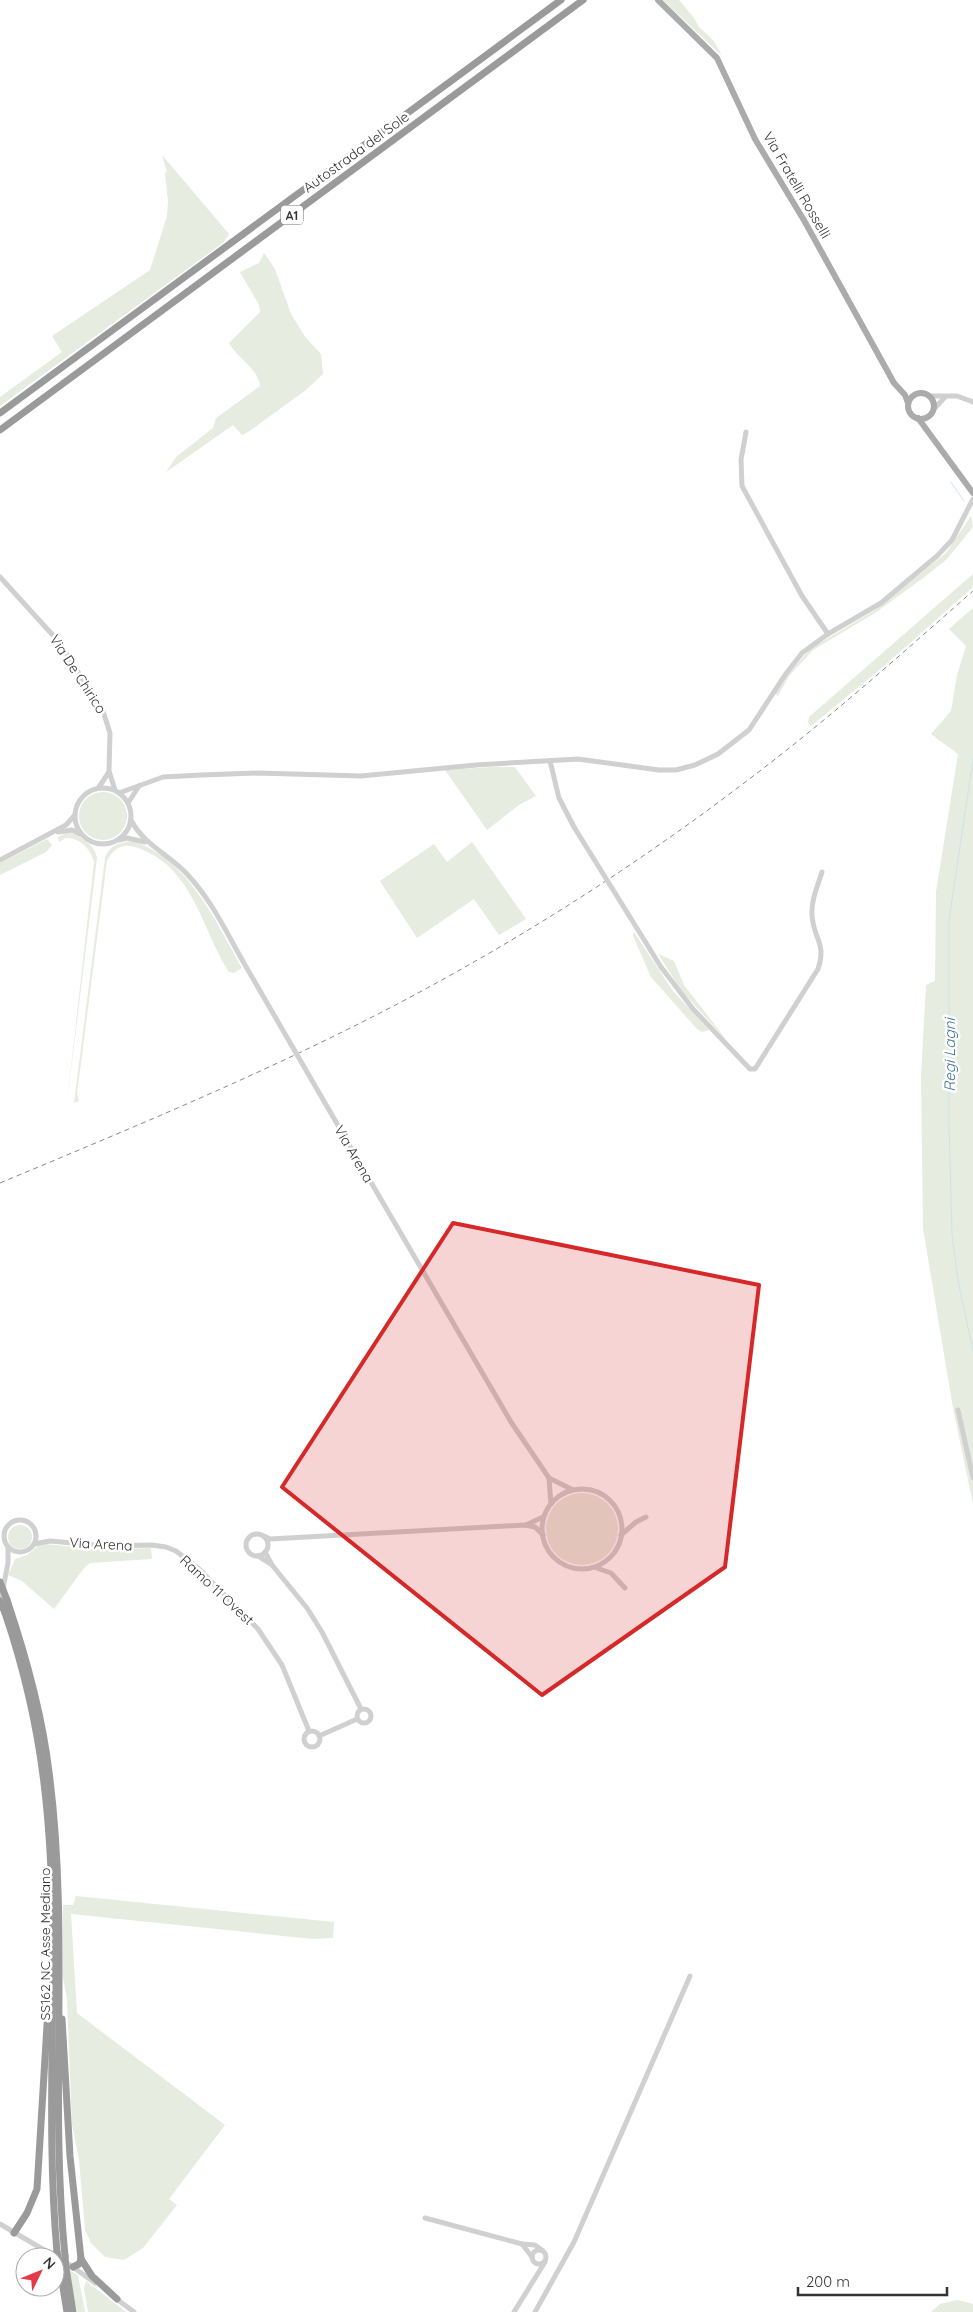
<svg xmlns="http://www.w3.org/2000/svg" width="973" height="2312" viewBox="0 0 973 2312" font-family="Quicksand,sans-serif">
<rect width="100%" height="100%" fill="#fff"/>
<g fill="#e6ecdf">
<polygon points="663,0 679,0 694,18 699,27 714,41 722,56"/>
<polygon points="162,155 229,234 224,242 0,406 0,397 62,352 52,336 150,270 167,216 168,201 165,173 167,172"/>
<path d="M 264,253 L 275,269 L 291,314 L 306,338 L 321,354 L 323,374 L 306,390 L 248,432 L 242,435 L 233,425 L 166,472 L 176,457 L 213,428 L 216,418 L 260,386 C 259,369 236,357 229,343 L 260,312 L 259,305 L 240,272 L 259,263 Z"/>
<polygon points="971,516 973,527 946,560 923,578 875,613 813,650 789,676 778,696 775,694 786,677 810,649 872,612 946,553"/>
<polygon points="973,574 973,587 884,666 811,726 808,723 809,717"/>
<polygon points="973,608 973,1504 953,1408 923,1228 921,1076 926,985 935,981 936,892 958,754 931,734 951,711 957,675 966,646 949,629"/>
<polygon points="493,767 515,767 536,796 519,805 487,830 445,770"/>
<circle cx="103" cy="816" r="24"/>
<path d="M 68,832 C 79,834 96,846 97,858 L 67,1103 L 94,862 C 92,850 79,837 66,838 L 59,842 L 58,837 Z"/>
<polygon points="47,839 52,845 46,852 0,875 0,863"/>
<path d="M 132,841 C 187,857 217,923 242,968 L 234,973 L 229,972 C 201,928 193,865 135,847 C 122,843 113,849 107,861 L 77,1094 L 79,1101 L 74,1103 L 105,858 C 109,845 119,843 132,841 Z"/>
<polygon points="472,842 526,919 499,935 474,899 417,938 380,881 434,844 447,862"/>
<polygon points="634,932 673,991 709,1030 702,1032 697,1029 651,977 633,936"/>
<polygon points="658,954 674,961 684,985 728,1042 681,990"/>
<circle cx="582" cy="1529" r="36"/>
<circle cx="20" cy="1537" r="12"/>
<polygon points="45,1544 103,1550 151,1548 152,1559 90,1563 84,1568 54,1609 22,1581 8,1575 15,1559 27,1555 39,1545"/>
<polygon points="76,1896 334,1922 333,1938 313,1939 71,1914 77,2013 225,2125 169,2199 177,2205 143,2248 124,2260 105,2257 91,2243 85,2230 79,2160 72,2124 67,1999 63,1978 63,1905 73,1905"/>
<polygon points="69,2270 78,2275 85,2312 77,2312"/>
<polygon points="86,2281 121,2308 126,2312 88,2312 84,2288"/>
<polygon points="957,2300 973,2304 973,2312 931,2312 940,2304"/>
</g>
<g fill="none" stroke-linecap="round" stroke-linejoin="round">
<g stroke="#cfe2ee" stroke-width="1">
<polyline points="951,482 964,501"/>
<polyline points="973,759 949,920 949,1126 952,1234 958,1281 973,1351"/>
</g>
<g stroke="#d0d0d0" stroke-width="5">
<polyline points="930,396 957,396 973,402"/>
<polyline points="934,409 945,397"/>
<polyline points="746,432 741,460 742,486 802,596 828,634"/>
<polyline points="0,577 59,642 103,711 110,733 109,771 115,790"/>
<polyline points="550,761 559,798 574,827"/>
<polyline points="99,787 109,772"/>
<circle cx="103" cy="816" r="28"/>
<polyline points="119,793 163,777 202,775 258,773 361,776 476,765 578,759 659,770 676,770 695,765 718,754 749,730 785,675 802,653 828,634 881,603 937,556 952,540 973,499"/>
<polyline points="128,803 139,786"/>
<path d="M 131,820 C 144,845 168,854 186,873 C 210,898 225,929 241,958"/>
<polyline points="58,832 72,830 80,834"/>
<polyline points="119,840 127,838 145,842"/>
<polyline points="0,860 66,825 74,816"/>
<path d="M 661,967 L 693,1009 L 750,1069 L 755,1069 L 818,969 C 827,943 813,938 812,915 C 811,900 818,885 822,872"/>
<polyline points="365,1172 511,1422 549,1478 573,1490"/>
<polyline points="958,1410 973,1478"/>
<polyline points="549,1479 551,1504"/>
<circle cx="582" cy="1529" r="40"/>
<circle cx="20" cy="1536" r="16"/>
<polyline points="526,1525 543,1517"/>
<circle cx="257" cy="1545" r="11"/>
<polyline points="621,1535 636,1522 646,1517"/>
<polyline points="264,1536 270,1539 525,1525 535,1527 543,1535"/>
<polyline points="34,1544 50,1541 106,1546 152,1545 166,1547 176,1551 198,1568 258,1629 282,1665 309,1731"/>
<polyline points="258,1556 272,1565 265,1552"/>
<polyline points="272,1565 307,1608 322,1632 361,1709"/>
<polyline points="594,1567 611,1573 625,1588"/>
<polyline points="0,1604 8,1563 8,1547"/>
<circle cx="364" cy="1716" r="7"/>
<circle cx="312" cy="1739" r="8"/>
<polyline points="319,1736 357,1719"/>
<polyline points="425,2218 522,2244 535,2245 542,2250"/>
<polyline points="0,2224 73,2267 95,2283"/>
<polyline points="522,2244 532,2257"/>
<circle cx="539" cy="2257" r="7"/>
<polyline points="114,2297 134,2312"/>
<polyline points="514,2312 545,2262"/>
<polyline points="535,2312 574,2242 690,1976"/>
</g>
<g stroke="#ababab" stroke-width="6">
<polyline points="658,0 717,58 755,139 805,222 894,383 905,395 908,403"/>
<circle cx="921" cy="406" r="13"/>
<polyline points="918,418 973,493"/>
</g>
<g stroke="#9a9a9a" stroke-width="7">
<polyline points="0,413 561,0"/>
<polyline points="0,430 583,0"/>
<path d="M 7,1600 C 26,1656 42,1713 49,1772 C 70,1932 49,2095 65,2256"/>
<path d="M 5,1613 C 24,1669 37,1725 44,1783 C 63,1939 43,2096 57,2252"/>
<polyline points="62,2019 70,2156 81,2259 92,2276 117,2299"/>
<polyline points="14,2233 27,2213 37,2189 48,2009"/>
<polyline points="59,2263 67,2312"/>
<polyline points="73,2267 79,2264 81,2259"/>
<polyline points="66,2268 73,2312"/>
</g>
<path stroke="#888" stroke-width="1" stroke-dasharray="5 4" stroke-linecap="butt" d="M 0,1183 C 158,1117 316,1052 465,967 C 582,901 693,825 798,741 C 858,693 915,642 973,591"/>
<g stroke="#d0d0d0" stroke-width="5">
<polyline points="574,827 661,967"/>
<polyline points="241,958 365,1172"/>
</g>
<g stroke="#9a9a9a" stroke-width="7">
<polyline points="0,1582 7,1600"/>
<polyline points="0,1601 5,1613"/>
<polyline points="57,2252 59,2263"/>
<polyline points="65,2256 66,2268"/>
</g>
</g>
<path fill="#d62828" fill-opacity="0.2" stroke="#d62828" stroke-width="4" stroke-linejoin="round" d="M 453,1223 L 759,1285 L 725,1567 L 542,1695 L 282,1487 Z"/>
<g text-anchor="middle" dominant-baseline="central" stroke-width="5" stroke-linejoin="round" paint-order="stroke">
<rect fill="#fff" stroke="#707070" stroke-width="1" x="281" y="205.5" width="22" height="19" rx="4"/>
<g font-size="12" font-weight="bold" fill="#333">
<text x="292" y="215">A1</text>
</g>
<g font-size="14" fill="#333" stroke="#fff">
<text transform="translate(356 152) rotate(-36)">Autostrada del Sole</text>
<text transform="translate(797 185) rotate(60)">Via Fratelli Rosselli</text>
<text transform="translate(78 674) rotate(57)">Via De Chirico</text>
<text transform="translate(354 1154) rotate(60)">Via Arena</text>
<text transform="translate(101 1544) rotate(3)">Via Arena</text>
<text transform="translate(217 1590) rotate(43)">Ramo 11 Ovest</text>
<text transform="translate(45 1944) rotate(-90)">SS162 NC Asse Mediano</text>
</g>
<g font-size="15" font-style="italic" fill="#3f7597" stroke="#fff">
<text transform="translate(949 1055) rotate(-90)">Regi Lagni</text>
</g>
</g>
<g transform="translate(40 2272) rotate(47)"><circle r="24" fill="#ffffff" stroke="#adadad"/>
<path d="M0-4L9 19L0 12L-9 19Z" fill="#e63946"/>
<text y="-8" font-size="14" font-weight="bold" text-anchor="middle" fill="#333333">N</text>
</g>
<path d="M798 2287v8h149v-8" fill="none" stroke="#333333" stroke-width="2.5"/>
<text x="806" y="2287" font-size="15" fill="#333333" stroke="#ffffff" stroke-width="4" paint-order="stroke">200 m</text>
</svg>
